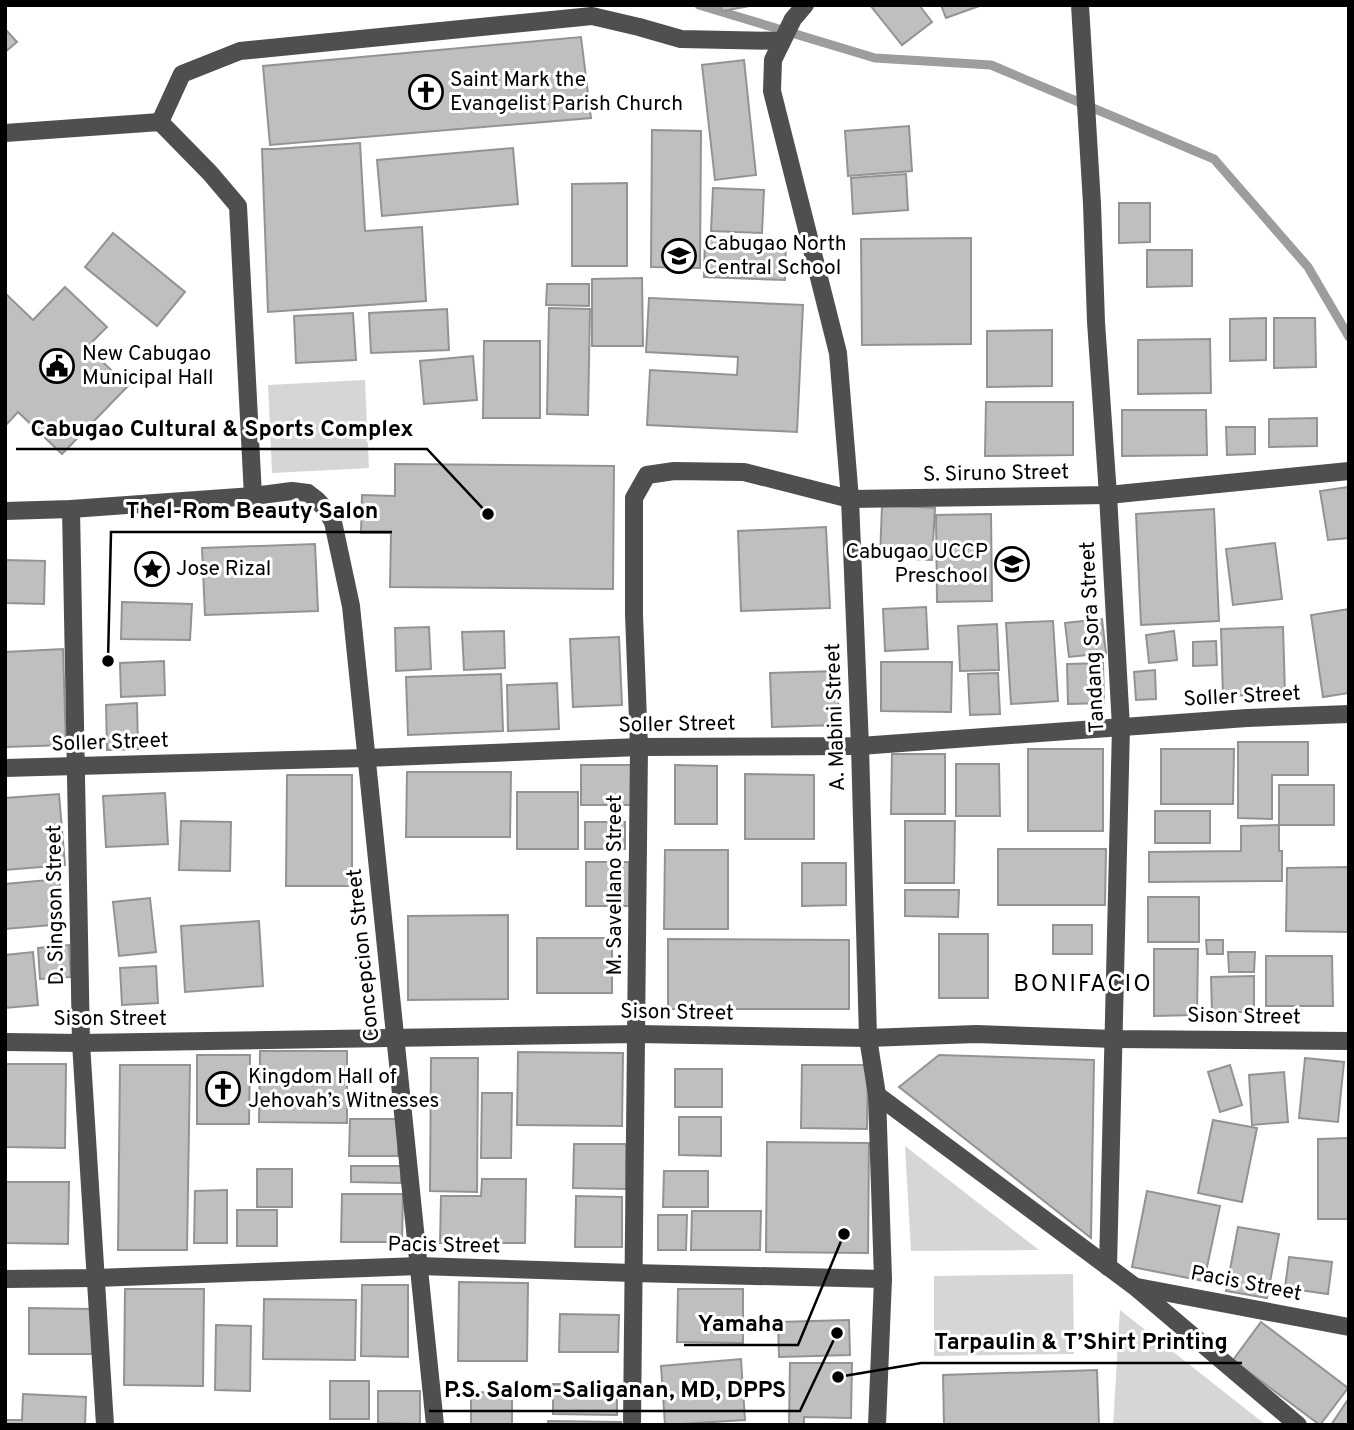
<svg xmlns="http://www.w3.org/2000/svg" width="1354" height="1430" viewBox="0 0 1354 1430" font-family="Overpass,sans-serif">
<rect width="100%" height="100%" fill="#fff"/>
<g fill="#d6d6d6">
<polygon points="365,380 369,468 272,473 268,385"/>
<polygon points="905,1146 1039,1250 911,1251"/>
<polygon points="1073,1274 1074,1354 934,1356 934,1276"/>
<polygon points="1120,1310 1266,1425 1113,1425"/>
</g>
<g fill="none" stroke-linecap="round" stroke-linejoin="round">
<polyline stroke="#9d9d9d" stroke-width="9" points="699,5 875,58 991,65 1214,159 1308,267 1349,337"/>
</g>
<g fill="#bfbfbf" stroke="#939393" stroke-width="2">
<polygon points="721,5 755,5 722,11"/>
<polygon points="870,5 919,5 932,22 902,45"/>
<polygon points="941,5 982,5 946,18"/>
<polygon points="5,29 17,42 5,52"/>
<polygon points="581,37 591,118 270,145 263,66"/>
<polygon points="744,60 756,175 715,180 702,65"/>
<polygon points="909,126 912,171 848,176 845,131"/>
<polygon points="652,130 701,131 700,268 651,267"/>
<polygon points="360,143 365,231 422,227 426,301 268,312 262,149 275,149"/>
<polygon points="513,148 518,204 382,216 377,160"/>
<polygon points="906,174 908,210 853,214 851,178"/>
<polygon points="627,183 627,266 572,266 572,184"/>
<polygon points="713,188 764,190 762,233 711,231"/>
<polygon points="1119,203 1150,203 1150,242 1119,243"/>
<polygon points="113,233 185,292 157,326 85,267"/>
<polygon points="705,237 786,240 785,280 704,277"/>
<polygon points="971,238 971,344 862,345 861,239"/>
<polygon points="1147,250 1192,250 1192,286 1147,287"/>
<polygon points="642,278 643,346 592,346 592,279"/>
<polygon points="547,284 589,284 589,306 546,305"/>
<polygon points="65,287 107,327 87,347 128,386 62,454 18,412 5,426 5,293 33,320"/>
<polygon points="649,298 803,305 797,432 647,425 650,370 737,375 738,357 646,352"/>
<polygon points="549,308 590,309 588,415 547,414"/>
<polygon points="447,309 449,350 371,353 369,313"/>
<polygon points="353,313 356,360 296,363 294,316"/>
<polygon points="1266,318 1266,360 1230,361 1230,319"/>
<polygon points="1274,318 1315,318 1316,367 1274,368"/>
<polygon points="1052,330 1052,386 987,387 987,331"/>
<polygon points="1210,339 1211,393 1138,394 1138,340"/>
<polygon points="484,341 540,341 540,418 483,418"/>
<polygon points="473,356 477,400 424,404 420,361"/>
<polygon points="986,402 1073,402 1073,455 985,456"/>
<polygon points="1122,410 1206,410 1207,455 1122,456"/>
<polygon points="1317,418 1317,446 1269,447 1269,419"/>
<polygon points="1226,427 1255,427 1255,454 1227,455"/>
<polygon points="395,464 614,466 613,589 390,587 391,533 361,533 362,495 395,496"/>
<polygon points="1349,487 1349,538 1328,540 1320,491"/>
<polygon points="882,505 935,508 932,560 880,558"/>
<polygon points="1214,509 1219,621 1141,625 1136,514"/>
<polygon points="991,514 992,601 937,602 936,515"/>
<polygon points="826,527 830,608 741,611 738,531"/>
<polygon points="1275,543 1282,599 1233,605 1226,549"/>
<polygon points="315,544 318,611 205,615 202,548"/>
<polygon points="5,560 45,561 44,604 5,603"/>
<polygon points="122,602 192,604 190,640 121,639"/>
<polygon points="926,607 928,649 885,651 883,609"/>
<polygon points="1349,609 1349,693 1323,697 1311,615"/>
<polygon points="1102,619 1106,653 1069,657 1065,623"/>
<polygon points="1053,621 1058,701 1011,704 1006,623"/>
<polygon points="997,624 999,670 960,671 958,626"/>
<polygon points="429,627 431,669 396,671 395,628"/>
<polygon points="1283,627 1285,694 1223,696 1221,629"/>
<polygon points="504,631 505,668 464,670 462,632"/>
<polygon points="1174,631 1177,660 1149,663 1146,635"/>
<polygon points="619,637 622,705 573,707 570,639"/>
<polygon points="1216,641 1217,665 1193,666 1193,642"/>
<polygon points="63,649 66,745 5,747 5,652"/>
<polygon points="164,661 165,695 121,697 120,663"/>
<polygon points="881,662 952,662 951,712 881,711"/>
<polygon points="1103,663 1104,703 1068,704 1067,664"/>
<polygon points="1155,670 1156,699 1136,700 1134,672"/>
<polygon points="837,671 839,725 772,727 770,673"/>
<polygon points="998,673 1000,714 970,715 968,674"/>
<polygon points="501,674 503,731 408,735 406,677"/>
<polygon points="557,683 559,729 508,731 507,685"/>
<polygon points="137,703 138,749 107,750 106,705"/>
<polygon points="1238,742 1308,742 1308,775 1272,775 1272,819 1238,818"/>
<rect x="1028" y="749" width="75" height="82"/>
<polygon points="1161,749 1234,749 1233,804 1161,804"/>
<polygon points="892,754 945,754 945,814 891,814"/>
<polygon points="956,764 999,764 1000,816 956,816"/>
<rect x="581" y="765" width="54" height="40"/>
<polygon points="675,765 717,766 717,824 675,824"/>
<polygon points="407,772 511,772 510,837 406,837"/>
<polygon points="745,774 814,775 814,839 745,839"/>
<polygon points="287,775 352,775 352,886 286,886"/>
<rect x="1279" y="785" width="55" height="40"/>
<rect x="517" y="792" width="61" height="57"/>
<polygon points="165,793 168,844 106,847 103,796"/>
<polygon points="59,794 65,865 5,870 5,798"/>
<rect x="1155" y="811" width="55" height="32"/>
<polygon points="181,821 231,822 230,871 179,870"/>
<polygon points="905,821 955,821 954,883 905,883"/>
<rect x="585" y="822" width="40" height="27"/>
<polygon points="1279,825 1279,851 1282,851 1282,881 1149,882 1149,852 1241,851 1241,826"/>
<polygon points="998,849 1106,849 1105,905 998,905"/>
<polygon points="665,850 728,850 728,929 664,929"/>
<rect x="586" y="862" width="43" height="44"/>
<polygon points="802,863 846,863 846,905 802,906"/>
<polygon points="1349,867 1349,932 1286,931 1287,868"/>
<polygon points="59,879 63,924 5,929 5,884"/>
<polygon points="905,890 959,890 958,917 905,916"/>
<rect x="1148" y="897" width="51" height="45"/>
<polygon points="150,898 156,952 119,956 113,902"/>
<polygon points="508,915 508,999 408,1000 408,916"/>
<polygon points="259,921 263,986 185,992 181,926"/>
<rect x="1053" y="925" width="39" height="29"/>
<rect x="939" y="934" width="49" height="64"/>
<rect x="537" y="938" width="75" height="55"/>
<polygon points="668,939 849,940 849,1009 668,1009"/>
<polygon points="1206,940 1223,940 1223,954 1207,954"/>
<polygon points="69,945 71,977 40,979 38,948"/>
<polygon points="1154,949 1198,949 1197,1015 1154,1016"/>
<polygon points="33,952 38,1005 5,1008 5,955"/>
<polygon points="1228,952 1255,952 1254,972 1229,972"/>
<polygon points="1266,956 1332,956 1333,1006 1266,1006"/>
<polygon points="156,966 158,1003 122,1005 120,968"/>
<polygon points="1254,976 1254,1012 1212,1012 1211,977"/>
<polygon points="260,1051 347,1051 347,1123 259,1122"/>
<polygon points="518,1052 623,1053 622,1126 517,1125"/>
<polygon points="197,1055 250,1055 249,1124 197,1124"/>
<polygon points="939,1055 1094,1060 1091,1238 899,1087"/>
<polygon points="431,1058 478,1058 477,1192 430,1191"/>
<polygon points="1305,1058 1344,1062 1338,1122 1299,1118"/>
<polygon points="5,1064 66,1064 65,1148 5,1147"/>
<polygon points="120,1065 190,1065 187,1250 118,1250"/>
<polygon points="802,1065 868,1065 867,1129 801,1128"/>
<polygon points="1230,1065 1242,1105 1220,1112 1208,1072"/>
<rect x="675" y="1069" width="47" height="38"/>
<polygon points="1284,1072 1288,1122 1252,1125 1249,1075"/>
<polygon points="482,1093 512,1093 511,1158 481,1158"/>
<polygon points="679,1117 721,1117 721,1156 679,1155"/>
<polygon points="350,1119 398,1119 398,1156 349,1156"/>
<polygon points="1213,1120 1257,1128 1242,1202 1198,1193"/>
<polygon points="1349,1138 1349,1219 1318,1219 1318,1139"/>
<polygon points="767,1142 869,1143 868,1253 766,1252"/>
<polygon points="574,1144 626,1144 626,1189 573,1188"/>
<polygon points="351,1166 401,1166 401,1183 351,1182"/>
<rect x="257" y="1169" width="35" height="38"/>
<polygon points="664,1171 708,1171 708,1207 663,1207"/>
<polygon points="482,1179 526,1179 525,1243 440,1243 441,1196 481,1196"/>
<polygon points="5,1182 69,1182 68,1244 5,1243"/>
<polygon points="227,1190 227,1243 194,1243 195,1191"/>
<polygon points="1147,1191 1220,1206 1204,1281 1132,1267"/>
<polygon points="342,1194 403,1194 402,1242 341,1242"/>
<polygon points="576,1196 622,1197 622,1247 575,1247"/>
<rect x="237" y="1210" width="40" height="36"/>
<polygon points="692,1211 761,1211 760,1250 691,1250"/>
<polygon points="658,1215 687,1215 686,1250 658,1250"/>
<polygon points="1238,1227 1279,1234 1267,1298 1226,1291"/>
<polygon points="1289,1257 1332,1262 1328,1294 1285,1288"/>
<polygon points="459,1282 528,1283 527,1361 458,1361"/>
<polygon points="362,1285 408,1285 408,1357 361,1356"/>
<polygon points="125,1289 204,1289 203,1386 124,1385"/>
<polygon points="678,1289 743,1289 743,1343 677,1342"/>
<polygon points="264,1299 356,1300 355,1360 263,1359"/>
<polygon points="29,1308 93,1309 92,1354 29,1354"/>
<polygon points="560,1314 619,1315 618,1352 559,1352"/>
<polygon points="849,1320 850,1355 779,1357 778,1322"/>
<polygon points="1261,1322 1348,1388 1320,1425 1233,1360"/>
<polygon points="216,1325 251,1326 250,1391 215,1390"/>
<polygon points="741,1359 745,1420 665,1425 661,1366"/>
<polygon points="790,1363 852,1363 851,1418 804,1417 804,1425 789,1425"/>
<polygon points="1097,1370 1099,1425 944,1425 943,1375"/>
<rect x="330" y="1381" width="39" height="38"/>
<polygon points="553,1384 617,1384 617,1415 553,1414"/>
<polygon points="378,1391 420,1391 420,1424 378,1423"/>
<polygon points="471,1392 512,1393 512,1425 471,1425"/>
<polygon points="23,1394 86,1397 85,1425 5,1425 5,1420 22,1420"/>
<polygon points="1349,1398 1349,1425 1331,1425"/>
<polygon points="548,1421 621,1422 621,1425 548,1425"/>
</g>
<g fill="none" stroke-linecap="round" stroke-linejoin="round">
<g stroke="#4f4f4f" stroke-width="18">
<polyline points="805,5 793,19 773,60 772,91 838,353 850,499 860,746 868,1038 877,1095 883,1279 877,1425"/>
<polyline points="1080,5 1092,204 1096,322 1108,495 1121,727 1108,1267"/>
<polyline points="160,122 182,74 240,51 592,16 639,27 681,39 782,41"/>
<polyline points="5,133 160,122 210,173 238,206 253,496"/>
<polyline points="71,509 81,1043 105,1425"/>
<polyline points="5,511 71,509 253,496 292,491 308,493 317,500 326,510 333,522 351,606 435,1425"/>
<polyline points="5,768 366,758 639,747 860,746 1247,718 1349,714"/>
<polyline points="5,1042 81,1043 637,1034 868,1038 976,1034 1114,1039 1349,1041"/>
<polyline points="877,1095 1134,1286 1298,1425"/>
<polyline points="5,1279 96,1278 419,1266 633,1273 883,1279"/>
<polyline points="1137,1287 1349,1327"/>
<polyline points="632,1425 639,747 634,614 634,498 647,475 674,471 744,472 850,499 1108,495 1349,471"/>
</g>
</g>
<defs>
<g id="church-ring" transform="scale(1.75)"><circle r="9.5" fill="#fff" stroke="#000" stroke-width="1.5"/><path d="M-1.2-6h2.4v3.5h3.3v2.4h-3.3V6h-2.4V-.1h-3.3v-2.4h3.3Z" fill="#000"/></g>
<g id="school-ring" transform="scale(1.75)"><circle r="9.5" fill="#fff" stroke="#000" stroke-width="1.5"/><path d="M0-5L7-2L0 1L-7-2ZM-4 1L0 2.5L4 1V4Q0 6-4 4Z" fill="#000"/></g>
<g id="civic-ring" transform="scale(1.75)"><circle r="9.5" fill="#fff" stroke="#000" stroke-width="1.5"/><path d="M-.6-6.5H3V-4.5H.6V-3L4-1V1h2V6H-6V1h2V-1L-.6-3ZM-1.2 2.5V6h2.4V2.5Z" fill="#000"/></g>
<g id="sight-ring" transform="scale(1.75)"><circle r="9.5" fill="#fff" stroke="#000" stroke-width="1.5"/><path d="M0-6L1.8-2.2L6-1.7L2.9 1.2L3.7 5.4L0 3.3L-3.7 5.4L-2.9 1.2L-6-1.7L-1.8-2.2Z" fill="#000"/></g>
</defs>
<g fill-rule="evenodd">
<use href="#church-ring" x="426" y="92"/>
<use href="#school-ring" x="679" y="256"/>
<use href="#civic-ring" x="57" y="366"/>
<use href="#school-ring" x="1012" y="564"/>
<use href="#sight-ring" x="152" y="569"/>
<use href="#church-ring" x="223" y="1089"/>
</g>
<g text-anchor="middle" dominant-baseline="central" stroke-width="6" stroke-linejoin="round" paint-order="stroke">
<g font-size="21" fill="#000" stroke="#fff" text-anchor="start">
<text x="450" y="80">Saint Mark the<tspan x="450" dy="24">Evangelist Parish Church</tspan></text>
<text x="704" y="244">Cabugao North<tspan x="704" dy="24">Central School</tspan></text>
<text x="82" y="354">New Cabugao<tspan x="82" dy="24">Municipal Hall</tspan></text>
<text x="988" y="552" text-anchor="end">Cabugao UCCP<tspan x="988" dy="24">Preschool</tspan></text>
<text x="176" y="569">Jose Rizal</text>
<text x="248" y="1077">Kingdom Hall of<tspan x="248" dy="24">Jehovah’s Witnesses</tspan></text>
</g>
<g font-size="21" fill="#000" stroke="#fff">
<text transform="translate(996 474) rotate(-1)">S. Siruno Street</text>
<text transform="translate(1093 637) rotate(-93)">Tandang Sora Street</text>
<text transform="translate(1242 697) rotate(-3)">Soller Street</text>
<text transform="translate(836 717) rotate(-92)">A. Mabini Street</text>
<text transform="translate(677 725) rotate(-1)">Soller Street</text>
<text transform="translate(110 743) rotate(-2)">Soller Street</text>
<text transform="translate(615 885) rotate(-90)">M. Savellano Street</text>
<text transform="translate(56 905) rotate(-91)">D. Singson Street</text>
<text transform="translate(364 955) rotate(-96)">Concepcion Street</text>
<text transform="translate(677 1013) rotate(1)">Sison Street</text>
<text transform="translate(1244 1017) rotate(1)">Sison Street</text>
<text x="110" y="1019">Sison Street</text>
<text transform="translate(444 1246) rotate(1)">Pacis Street</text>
<text transform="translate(1246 1284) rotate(11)">Pacis Street</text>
</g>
<g font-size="24" letter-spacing="2" fill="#000" stroke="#fff">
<text x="1083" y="985">BONIFACIO</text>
</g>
</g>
<path fill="none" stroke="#000" stroke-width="2.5" d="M488 514L427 449H16M108 661L111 532H392M844 1234L798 1345H684M838 1377L921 1363H1242M837 1333L800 1411H429"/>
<g fill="#000" stroke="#fff" stroke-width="2.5">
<circle cx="488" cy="514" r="7"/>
<circle cx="108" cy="661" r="7"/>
<circle cx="844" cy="1234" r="7"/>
<circle cx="838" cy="1377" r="7"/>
<circle cx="837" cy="1333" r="7"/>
</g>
<g font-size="23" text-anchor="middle" font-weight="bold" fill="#000" stroke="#fff" stroke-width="6" stroke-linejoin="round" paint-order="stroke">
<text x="222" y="436">Cabugao Cultural &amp; Sports Complex</text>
<text x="252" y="518">Thel-Rom Beauty Salon</text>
<text x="741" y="1331">Yamaha</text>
<text x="1081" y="1349">Tarpaulin &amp; T’Shirt Printing</text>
<text x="615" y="1397">P.S. Salom-Saliganan, MD, DPPS</text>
</g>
<rect width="1354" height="1430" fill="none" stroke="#000000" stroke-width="14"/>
</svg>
